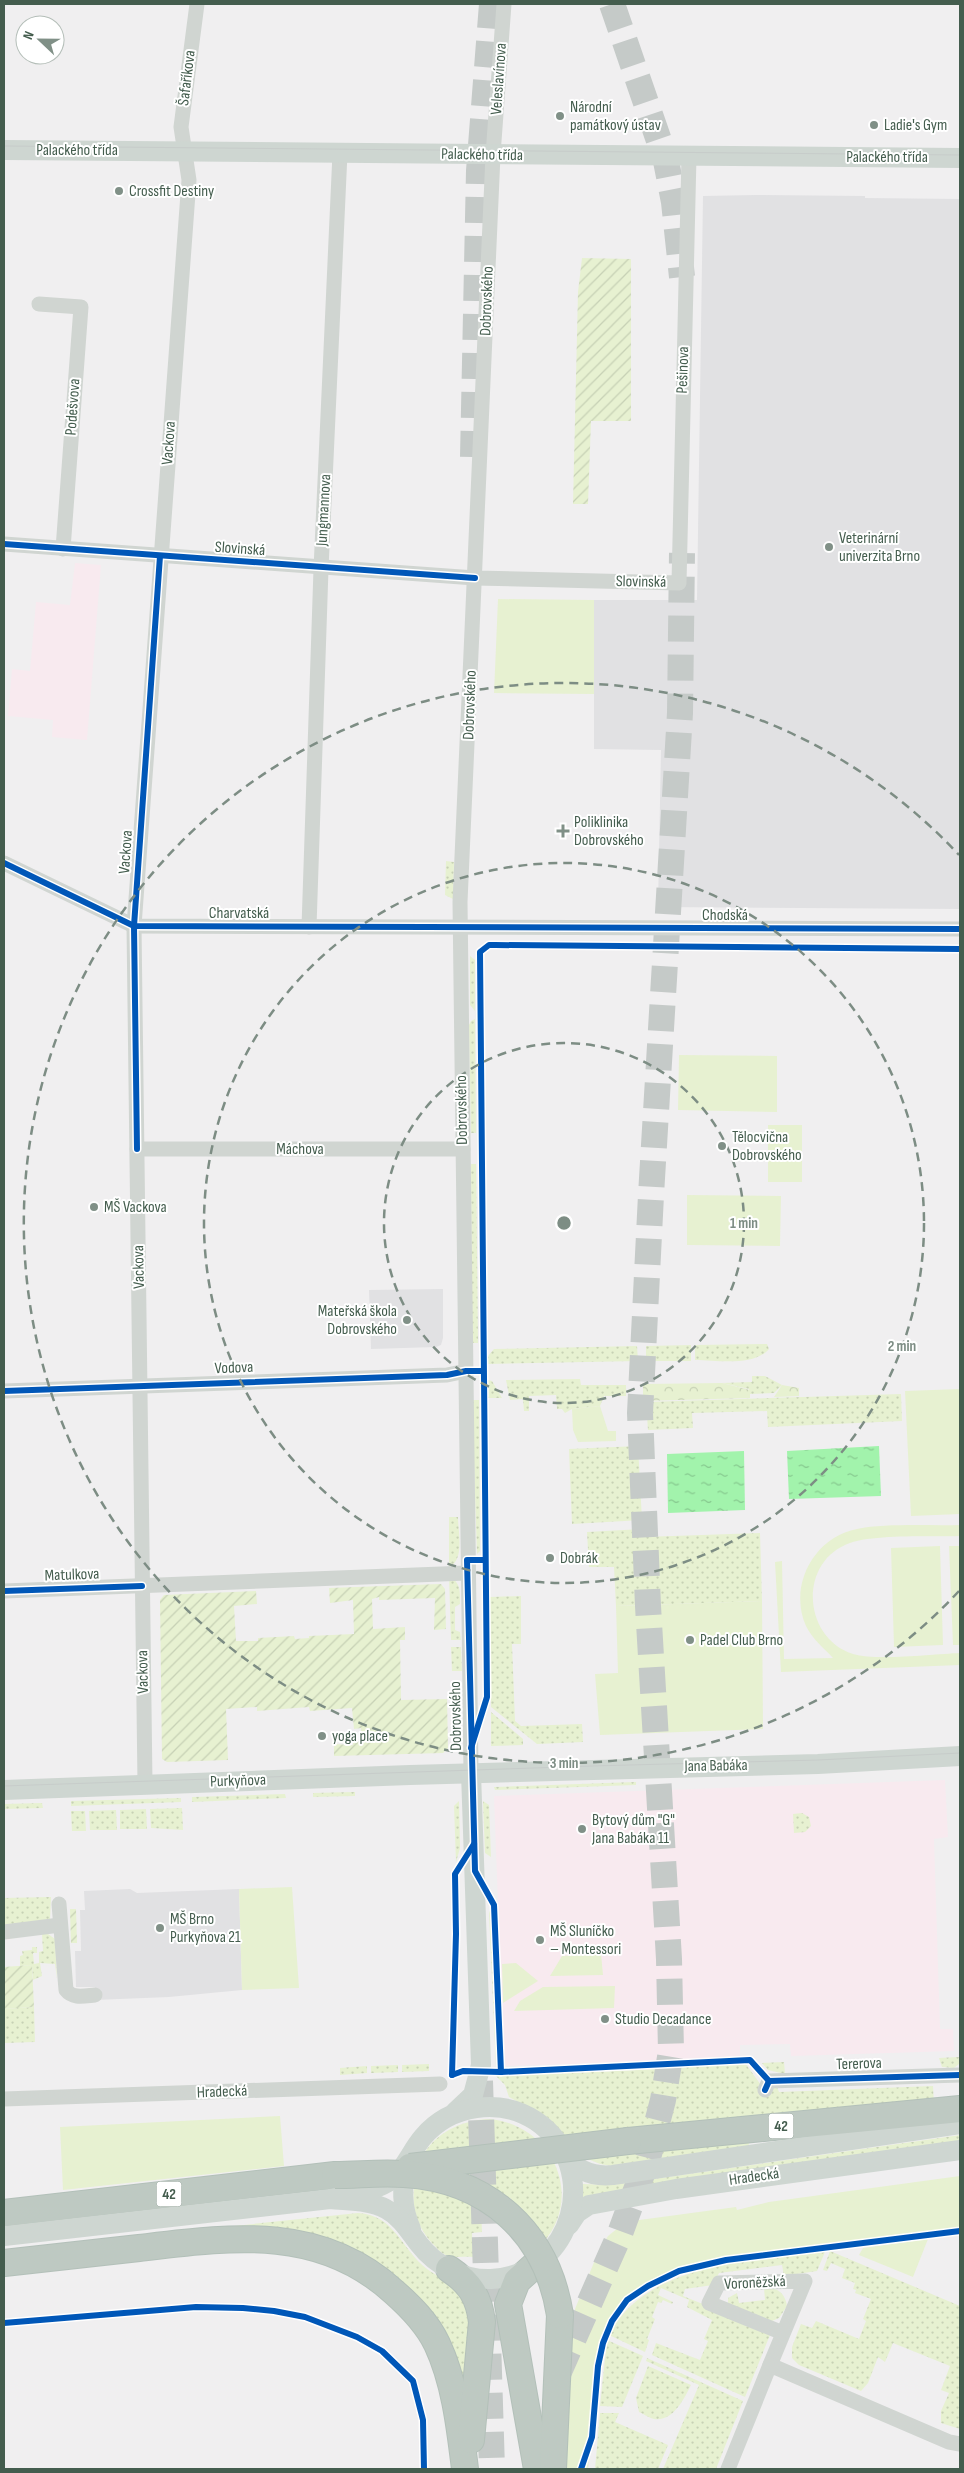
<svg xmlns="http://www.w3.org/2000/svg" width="964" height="2473" viewBox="0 0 964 2473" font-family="'Sofia Sans Condensed',sans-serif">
<defs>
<pattern id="grass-dots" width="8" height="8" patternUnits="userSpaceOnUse" patternTransform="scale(1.25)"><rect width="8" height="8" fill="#e7f1d1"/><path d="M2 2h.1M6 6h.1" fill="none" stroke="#c7d1b5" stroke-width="1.8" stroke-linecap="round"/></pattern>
<pattern id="forest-crowns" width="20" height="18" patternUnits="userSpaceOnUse" patternTransform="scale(1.25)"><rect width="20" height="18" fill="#e7f1d1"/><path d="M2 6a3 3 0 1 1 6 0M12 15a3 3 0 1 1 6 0" fill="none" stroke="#c7d1b5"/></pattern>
<pattern id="garden-furrows" width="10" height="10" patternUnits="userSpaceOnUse" patternTransform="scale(1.25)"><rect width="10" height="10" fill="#e7f1d1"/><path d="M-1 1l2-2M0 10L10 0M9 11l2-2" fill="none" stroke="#c7d1b5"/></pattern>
<pattern id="water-ripples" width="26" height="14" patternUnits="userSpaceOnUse" patternTransform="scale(1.25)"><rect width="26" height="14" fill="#a2f3ac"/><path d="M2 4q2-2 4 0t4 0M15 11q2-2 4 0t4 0" fill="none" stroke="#86c88e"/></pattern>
</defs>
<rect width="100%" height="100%" fill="#f0eff0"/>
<g fill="#f8eaef">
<polygon points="75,563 101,565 87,740 52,737 53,720 8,716 12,669 30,671 36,602 70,605"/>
<polygon points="945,1780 948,1837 934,1839 940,2029 953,2029 954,2051 791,2056 790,2044 740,2045 740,2059 504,2066 494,1796"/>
</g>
<g fill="#e1e1e3">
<polygon points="756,195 865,196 865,198 960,199 960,909 658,907 661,750 594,749 594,600 697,600 703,196"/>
<polygon points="443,1289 443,1338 441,1345 436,1347 371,1349 369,1290"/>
<polygon points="130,1889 137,1893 239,1889 242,1990 169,1997 95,2000 95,1987 76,1987 75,1951 81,1951 80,1910 85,1910 84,1891"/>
</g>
<g fill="url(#grass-dots)">
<polygon points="446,861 454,862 453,899 445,895"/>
<polygon points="470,956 475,960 475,1011 470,1005"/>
<polygon points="475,1019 476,1133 471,1133 469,1025 471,1021"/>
<polygon points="471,1164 476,1164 478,1343 472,1343"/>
<path d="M 767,1344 L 769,1349 C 754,1367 717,1360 695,1360 L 695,1345 Z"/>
<polygon points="691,1345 691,1361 646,1361 646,1346"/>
<polygon points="637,1346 638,1361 488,1364 488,1356 494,1349"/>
<polygon points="752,1376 765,1376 782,1385 774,1393 750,1394 749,1389 722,1383 752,1382"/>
<polygon points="580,1379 581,1385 626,1385 626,1396 604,1396 600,1406 572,1409 565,1413 562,1409 557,1409 556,1395 529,1396 529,1411 524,1411 523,1399 510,1400 506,1380"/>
<polygon points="488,1380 492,1381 502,1398 488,1398"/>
<polygon points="901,1394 902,1421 768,1427 767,1411 692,1413 693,1428 648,1430 646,1402"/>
<polygon points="472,1400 479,1400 480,1551 477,1554"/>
<polygon points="638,1446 642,1520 572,1524 569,1449"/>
<path d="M 449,1517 L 458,1517 C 458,1531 465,1560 449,1567 Z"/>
<polygon points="642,1529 643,1537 760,1533 762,1601 616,1606 614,1567 589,1567 587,1532"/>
<path d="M 449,1576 C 461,1583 460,1591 460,1604 L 455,1607 L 455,1630 L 460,1632 L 461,1640 L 451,1640 Z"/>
<polygon points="521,1596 521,1644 512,1644 515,1721 521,1726 582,1724 583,1742 537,1744 491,1707 490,1597"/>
<polygon points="451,1647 461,1647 462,1671 452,1671"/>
<polygon points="461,1710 459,1721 459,1743 452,1738 451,1711"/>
<polygon points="491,1712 523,1739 523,1745 491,1746"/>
<polygon points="636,1782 636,1785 495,1790 494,1787"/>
<polygon points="355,1792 355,1796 313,1797 313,1793"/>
<polygon points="285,1794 286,1798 192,1802 192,1797"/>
<polygon points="181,1798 181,1802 71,1806 71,1801"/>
<polygon points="459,1801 460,1848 456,1862 454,1806"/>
<polygon points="483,1801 489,1805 491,1857 485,1853"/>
<polygon points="42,1803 43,1808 4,1809 4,1804"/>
<polygon points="182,1808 183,1830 151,1828 150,1809"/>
<polygon points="146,1809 147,1829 120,1829 120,1810"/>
<polygon points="116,1810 117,1830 90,1830 89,1811"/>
<polygon points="71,1811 85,1811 86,1831 72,1831"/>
<polygon points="802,1813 809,1817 811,1826 805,1832 794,1833 793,1814"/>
<polygon points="51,1897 50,1920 4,1926 4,1898"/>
<polygon points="492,1905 499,2066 496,2067 489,1913"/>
<polygon points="42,1934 48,1934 55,1939 57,1979 55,1964 40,1963 42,1976 33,1980 32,1965 20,1966 20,1956 23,1955 22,1951 32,1950 32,1947 37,1947 37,1953 33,1953 34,1964 39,1963 39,1952 43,1951"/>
<polygon points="34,2007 35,2042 4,2043 4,2009"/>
<polygon points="959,2057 959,2064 954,2068 942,2067 939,2058"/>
<polygon points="784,2062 785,2074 768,2070 762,2063"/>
<polygon points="745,2063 761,2085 777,2087 779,2092 933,2086 934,2104 567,2139 548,2118 509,2097 505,2085 496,2076 639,2070"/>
<polygon points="429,2064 429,2071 402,2072 402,2065"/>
<polygon points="398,2065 398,2072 371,2073 371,2066"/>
<polygon points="367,2066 367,2073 340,2075 340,2068"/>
<path d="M 490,2119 C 551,2125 586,2195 542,2244 L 511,2210 L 511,2198 L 498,2198 L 425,2152 C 440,2130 464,2120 490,2119 Z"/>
<polygon points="960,2135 960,2143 583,2197 583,2184 612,2185"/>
<polygon points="750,2141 748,2147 611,2166 600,2164 583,2157"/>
<path d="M 418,2172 L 481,2209 L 482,2232 L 472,2233 L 473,2257 C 465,2256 456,2258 449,2256 C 444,2255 439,2251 436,2247 C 415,2227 408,2199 418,2172 Z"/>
<path d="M 358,2213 C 395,2215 401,2249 427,2269 C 436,2276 448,2280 457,2287 C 462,2291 466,2297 470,2301 L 465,2384 L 459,2367 L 344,2247 L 4,2250 Z"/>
<polygon points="830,2251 960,2306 960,2429 941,2423 941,2411 949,2393 941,2390 950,2366 893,2343 885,2362 878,2357 868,2383 861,2391 799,2365 792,2358 792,2347 801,2324 812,2328 816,2321 859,2339 866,2321 863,2319 871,2299 855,2293 856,2290 853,2289 855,2283 842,2278 845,2269 831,2263 827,2271 823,2270"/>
<path d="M 825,2252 L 817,2271 L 784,2276 L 782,2265 L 719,2273 L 713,2285 L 685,2289 L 683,2296 L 762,2328 L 770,2335 L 745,2397 L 652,2355 L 656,2343 L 700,2360 L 708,2341 L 704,2339 L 712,2320 L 687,2307 L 689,2300 L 661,2288 L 658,2295 L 673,2302 L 672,2304 L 663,2300 L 661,2303 L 658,2302 L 652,2317 L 655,2319 L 647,2339 L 649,2340 L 645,2352 L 609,2335 C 646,2262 753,2261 825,2252 Z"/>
<path d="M 764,2288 C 778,2287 785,2293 787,2306 L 779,2318 L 772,2321 L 728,2305 L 728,2298 L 737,2293 L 739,2303 L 765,2300 Z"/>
<polygon points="607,2340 643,2356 622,2407 600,2406"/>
<polygon points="647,2358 743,2401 716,2469 663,2469 699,2385 646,2361"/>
<path d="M 648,2366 L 691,2385 C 684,2399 673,2422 654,2419 C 649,2418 644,2414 639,2412 L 636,2398 Z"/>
<polygon points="600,2413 619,2413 615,2422 668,2445 658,2469 595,2469"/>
</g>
<g fill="url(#forest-crowns)">
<polygon points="722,1383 750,1390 750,1398 643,1401 643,1384"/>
<polygon points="782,1385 799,1388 799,1396 774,1397"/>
</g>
<g fill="#e7f1d1">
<polygon points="498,599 594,600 594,694 494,693"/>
<polygon points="679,1055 777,1056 777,1112 678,1110"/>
<rect x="768" y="1125" width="34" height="57"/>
<polygon points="687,1195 781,1196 780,1246 687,1245"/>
<polygon points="960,1389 960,1514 911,1516 905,1391"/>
<polygon points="600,1406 608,1431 616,1431 616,1441 578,1442 573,1430 572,1409"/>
<path d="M 960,1525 L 960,1536 C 931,1537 876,1534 850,1543 C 798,1561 802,1638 853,1654 C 877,1661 933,1654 960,1653 L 960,1665 L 781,1672 L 775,1562 L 782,1561 L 784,1659 L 833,1658 C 824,1648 813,1640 806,1626 C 788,1586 814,1537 857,1529 C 887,1523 929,1526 960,1525 Z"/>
<polygon points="940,1546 943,1645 894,1647 891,1548"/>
<polygon points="949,1546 960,1546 960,1645 953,1645"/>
<polygon points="762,1601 763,1729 600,1735 595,1674 618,1673 616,1606"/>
<polygon points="292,1887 299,1988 242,1990 239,1889"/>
<polygon points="601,1954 603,1975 550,1976 562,1956"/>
<polygon points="516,1963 538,1981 503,2003 502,1964"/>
<polygon points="615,1986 614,2008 514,2011 520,2001 543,1987"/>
<polygon points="280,2116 284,2166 63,2190 60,2127"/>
<path d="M 960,2176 L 960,2231 C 917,2236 875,2243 832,2248 C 765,2257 652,2254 613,2320 C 597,2348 599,2379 596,2409 C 594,2429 590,2449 588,2469 L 561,2469 L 575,2309 L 599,2250 L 608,2236 L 618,2228 L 632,2221 L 736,2207 L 737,2210 L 769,2202 Z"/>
<polygon points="928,2239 913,2277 859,2255 863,2248"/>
</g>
<g fill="url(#garden-furrows)">
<polygon points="582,258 631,259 631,421 591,421 588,504 573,504 578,292"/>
<polygon points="441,1584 445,1589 446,1629 434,1630 435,1598 379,1600 379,1597 372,1599 373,1629 405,1627 405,1640 400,1640 401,1700 447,1699 448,1748 443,1753 334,1756 334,1744 353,1745 353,1742 361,1741 361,1728 354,1729 352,1708 310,1711 309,1707 257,1711 257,1707 226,1709 228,1760 167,1762 162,1759 160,1600 164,1595 256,1591 257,1604 234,1606 236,1641 258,1641 258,1638 294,1636 295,1639 309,1638 309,1636 354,1634 353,1600 330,1603 329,1588"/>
<polygon points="70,1909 76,1909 77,1943 71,1943"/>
<polygon points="32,1965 34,2007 4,2009 4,1967"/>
</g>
<g fill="url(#water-ripples)">
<polygon points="879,1446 881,1496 789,1499 787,1451"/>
<polygon points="744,1451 745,1510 668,1513 667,1454"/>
</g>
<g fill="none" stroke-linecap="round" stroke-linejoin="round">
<g stroke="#c5cac8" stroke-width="26" stroke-dasharray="26 13" stroke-linecap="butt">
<polyline points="612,4 666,161 674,202 682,277"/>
<polyline points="473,457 479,171 492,4"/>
<polyline points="480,2081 492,2469"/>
<polyline points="558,2374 619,2236 648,2158 663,2100 671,2051 669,1959 648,1606 640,1413 651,1195 680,713 682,553"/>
</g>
<g stroke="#b3c0b9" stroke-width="28">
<g id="highway">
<polyline points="628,2141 960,2109"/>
<polyline points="4,2213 335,2175"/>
<path d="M 4,2263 C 49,2258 94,2253 139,2248 C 231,2237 320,2224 394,2292 C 411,2307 427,2323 437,2344 C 455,2382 460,2428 465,2469"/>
<polyline points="536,2264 517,2281 508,2304 537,2469"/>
<path d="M 449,2269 C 470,2283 479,2297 482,2322 L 471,2440"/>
<polyline points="553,2469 560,2315"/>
</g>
</g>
<g stroke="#d0d5d1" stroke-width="15">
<polyline points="39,304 81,307 63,549"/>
<polyline points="4,544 475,578 679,583 689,156"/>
<polyline points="4,863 134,926 960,929"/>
<polyline points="309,927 321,569 340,153"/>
<polyline points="137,1149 463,1149"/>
<polyline points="4,1391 447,1375 466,1371"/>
<polyline points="4,1591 467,1573"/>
<polyline points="471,1773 460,902 493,155 504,4"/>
<polyline points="145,1784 134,926 189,180 181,127 197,4"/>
<path d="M 59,1904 L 66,1990 C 73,1999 84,1996 95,1995"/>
<polyline points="4,1932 60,1925"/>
<polyline points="765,2090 769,2081 960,2075"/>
<polyline points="4,2099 440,2084"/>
<polyline points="770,2365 805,2281 719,2283 709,2303 783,2333"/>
<polyline points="728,2469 770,2365 949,2442 960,2444"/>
</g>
<g stroke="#ced6d1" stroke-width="20">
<polyline points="4,150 960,158"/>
<polyline points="4,1790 410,1775 818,1764 960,1756"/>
<polyline points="455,2112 473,2095 481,2065 471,1773"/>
<path d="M 565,2155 C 577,2171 594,2177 613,2175 L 960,2124"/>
<path d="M 408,2162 C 401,2185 401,2207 411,2229"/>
<polyline points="569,2225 577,2213 589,2205 676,2189 960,2150"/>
<path d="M 4,2236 L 330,2199 C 350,2194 375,2192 391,2180 C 405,2169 411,2151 423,2137 C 450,2105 500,2097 536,2121 C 603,2167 574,2275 491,2279 C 463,2280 436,2266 419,2244 C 409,2231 401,2217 386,2209 C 370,2200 348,2201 330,2199"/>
</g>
<use href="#highway" stroke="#bec9c2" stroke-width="26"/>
<g stroke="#c7ccca" stroke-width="1">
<polyline points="4,146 960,155"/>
<polyline points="4,1786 592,1766 818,1760 960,1753"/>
</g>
<g stroke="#b3c0b9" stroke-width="28" stroke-linecap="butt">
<g id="highway-bridge">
<polyline points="410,2167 628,2141"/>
<path d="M 335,2175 C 358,2175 381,2172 404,2174 C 488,2179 547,2232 560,2315"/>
</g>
</g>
<use href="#highway-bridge" stroke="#bec9c2" stroke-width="26"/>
<g stroke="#fff" stroke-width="9">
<g id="cycleway">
<polyline points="4,544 475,578"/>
<polyline points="4,863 134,926 960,929"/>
<polyline points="137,1149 134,926 160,556"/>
<polyline points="4,1391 447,1375 466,1371 483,1371"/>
<polyline points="485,1560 467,1560 475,1871 494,1905 501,2072"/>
<polyline points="4,1591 142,1586"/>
<polyline points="471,1748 487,1697 480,952 489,945 495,945 960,949"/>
<polyline points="452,2075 463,2071 501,2072 750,2060 769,2081"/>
<polyline points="452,2075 456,1934 455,1874 474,1844"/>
<polyline points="765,2090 769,2081 960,2075"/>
<polyline points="4,2323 196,2307 243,2308 274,2311 305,2317 357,2337 382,2351 413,2381 423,2420 424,2469"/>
<polyline points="581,2469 592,2437 598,2366 603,2343 612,2321 627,2300 648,2286 679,2271 726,2260 960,2231"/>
</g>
</g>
<use href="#cycleway" stroke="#0057b8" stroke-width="6"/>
</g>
<g fill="none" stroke="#7d8d84" stroke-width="2.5" stroke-dasharray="9 6">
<circle cx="564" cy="1223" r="180"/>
<circle cx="564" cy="1223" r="360"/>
<path d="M959 1591A540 540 0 1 1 959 855"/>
</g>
<g fill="#809087" stroke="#fff" stroke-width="2">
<circle cx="560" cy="116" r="5"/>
<circle cx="874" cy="125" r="5"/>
<circle cx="119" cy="191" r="5"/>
<circle cx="829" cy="547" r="5"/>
<path d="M560.5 823.5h5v5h5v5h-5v5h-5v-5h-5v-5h5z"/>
<circle cx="722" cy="1146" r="5"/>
<circle cx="94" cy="1207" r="5"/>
<circle cx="407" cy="1320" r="5"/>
<circle cx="550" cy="1558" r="5"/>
<circle cx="690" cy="1640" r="5"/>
<circle cx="322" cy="1736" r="5"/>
<circle cx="582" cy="1829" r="5"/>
<circle cx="160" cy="1928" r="5"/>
<circle cx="540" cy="1940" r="5"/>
<circle cx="605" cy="2019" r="5"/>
</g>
<g text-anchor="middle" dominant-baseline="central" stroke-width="4" stroke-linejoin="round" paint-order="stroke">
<g fill="#fff" stroke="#7c8e83" stroke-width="1">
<rect x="768.5" y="2113.5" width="25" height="25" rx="4"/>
<rect x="156.5" y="2181.5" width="25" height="25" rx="4"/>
</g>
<g font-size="15" font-weight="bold" fill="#445d4e">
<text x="781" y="2126">42</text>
<text x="169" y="2194">42</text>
</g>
<g font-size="16" fill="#445d4e" stroke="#fff">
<text transform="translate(187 78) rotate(-83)">Šafaříkova</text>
<text transform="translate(499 79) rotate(-86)">Veleslavínova</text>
<text x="77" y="150">Palackého třída</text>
<text transform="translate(482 155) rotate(1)">Palackého třída</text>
<text x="887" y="157">Palackého třída</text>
<text transform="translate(487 301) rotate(-88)">Dobrovského</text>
<text transform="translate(683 370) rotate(-88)">Pešinova</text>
<text transform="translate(73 407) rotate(-86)">Podešvova</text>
<text transform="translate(169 443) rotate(-86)">Vackova</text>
<text transform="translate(324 510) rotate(-87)">Jungmannova</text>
<text transform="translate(240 549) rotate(4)">Slovinská</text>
<text transform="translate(641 582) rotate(1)">Slovinská</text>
<text transform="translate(470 705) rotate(-88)">Dobrovského</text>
<text transform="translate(126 852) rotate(-86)">Vackova</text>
<text x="239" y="913">Charvatská</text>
<text x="725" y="915">Chodská</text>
<text transform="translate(462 1110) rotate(-91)">Dobrovského</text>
<text x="300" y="1149">Máchova</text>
<text transform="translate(139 1267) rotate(-91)">Vackova</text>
<text transform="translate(234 1368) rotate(-2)">Vodova</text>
<text transform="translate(72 1575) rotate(-2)">Matulkova</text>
<text transform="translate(143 1672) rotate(-91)">Vackova</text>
<text transform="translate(456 1716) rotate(-91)">Dobrovského</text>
<text transform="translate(716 1766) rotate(-1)">Jana Babáka</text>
<text transform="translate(238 1781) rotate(-2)">Purkyňova</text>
<text transform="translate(859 2064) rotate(-2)">Tererova</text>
<text transform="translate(222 2092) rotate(-2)">Hradecká</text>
<text transform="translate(754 2177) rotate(-8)">Hradecká</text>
<text transform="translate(755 2283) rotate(-3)">Voroněžská</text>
</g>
<g font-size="16" fill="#445d4e" stroke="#fff" text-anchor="start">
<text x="570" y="107">Národní<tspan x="570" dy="18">památkový ústav</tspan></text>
<text x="884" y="125">Ladie's Gym</text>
<text x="129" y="191">Crossfit Destiny</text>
<text x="839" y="538">Veterinární<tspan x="839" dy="18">univerzita Brno</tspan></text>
<text x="574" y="822">Poliklinika<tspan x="574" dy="18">Dobrovského</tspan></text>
<text x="732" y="1137">Tělocvična<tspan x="732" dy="18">Dobrovského</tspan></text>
<text x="104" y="1207">MŠ Vackova</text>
<text x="397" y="1311" text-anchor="end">Mateřská škola<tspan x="397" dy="18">Dobrovského</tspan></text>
<text x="560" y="1558">Dobrák</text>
<text x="700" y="1640">Padel Club Brno</text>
<text x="332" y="1736">yoga place</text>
<text x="592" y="1820">Bytový dům "G"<tspan x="592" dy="18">Jana Babáka 11</tspan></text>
<text x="170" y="1919">MŠ Brno<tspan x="170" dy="18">Purkyňova 21</tspan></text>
<text x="550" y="1931">MŠ Sluníčko<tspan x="550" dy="18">– Montessori</tspan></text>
<text x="615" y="2019">Studio Decadance</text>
</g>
</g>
<circle cx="564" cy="1223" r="8" fill="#7d8d84" stroke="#fff" stroke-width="2.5"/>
<g font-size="15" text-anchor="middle" font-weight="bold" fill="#7d8d84" stroke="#fff" stroke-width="4" stroke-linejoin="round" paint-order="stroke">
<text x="744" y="1228">1 min</text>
<text x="902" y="1351">2 min</text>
<text x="564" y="1768">3 min</text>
</g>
<rect width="964" height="2473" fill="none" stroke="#445d4e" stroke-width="10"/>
<g transform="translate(40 40) rotate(292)"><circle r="24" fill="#ffffff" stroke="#b4beb8"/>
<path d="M0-4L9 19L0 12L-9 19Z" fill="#809087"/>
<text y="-8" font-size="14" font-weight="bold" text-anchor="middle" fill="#445d4e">N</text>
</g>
</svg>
